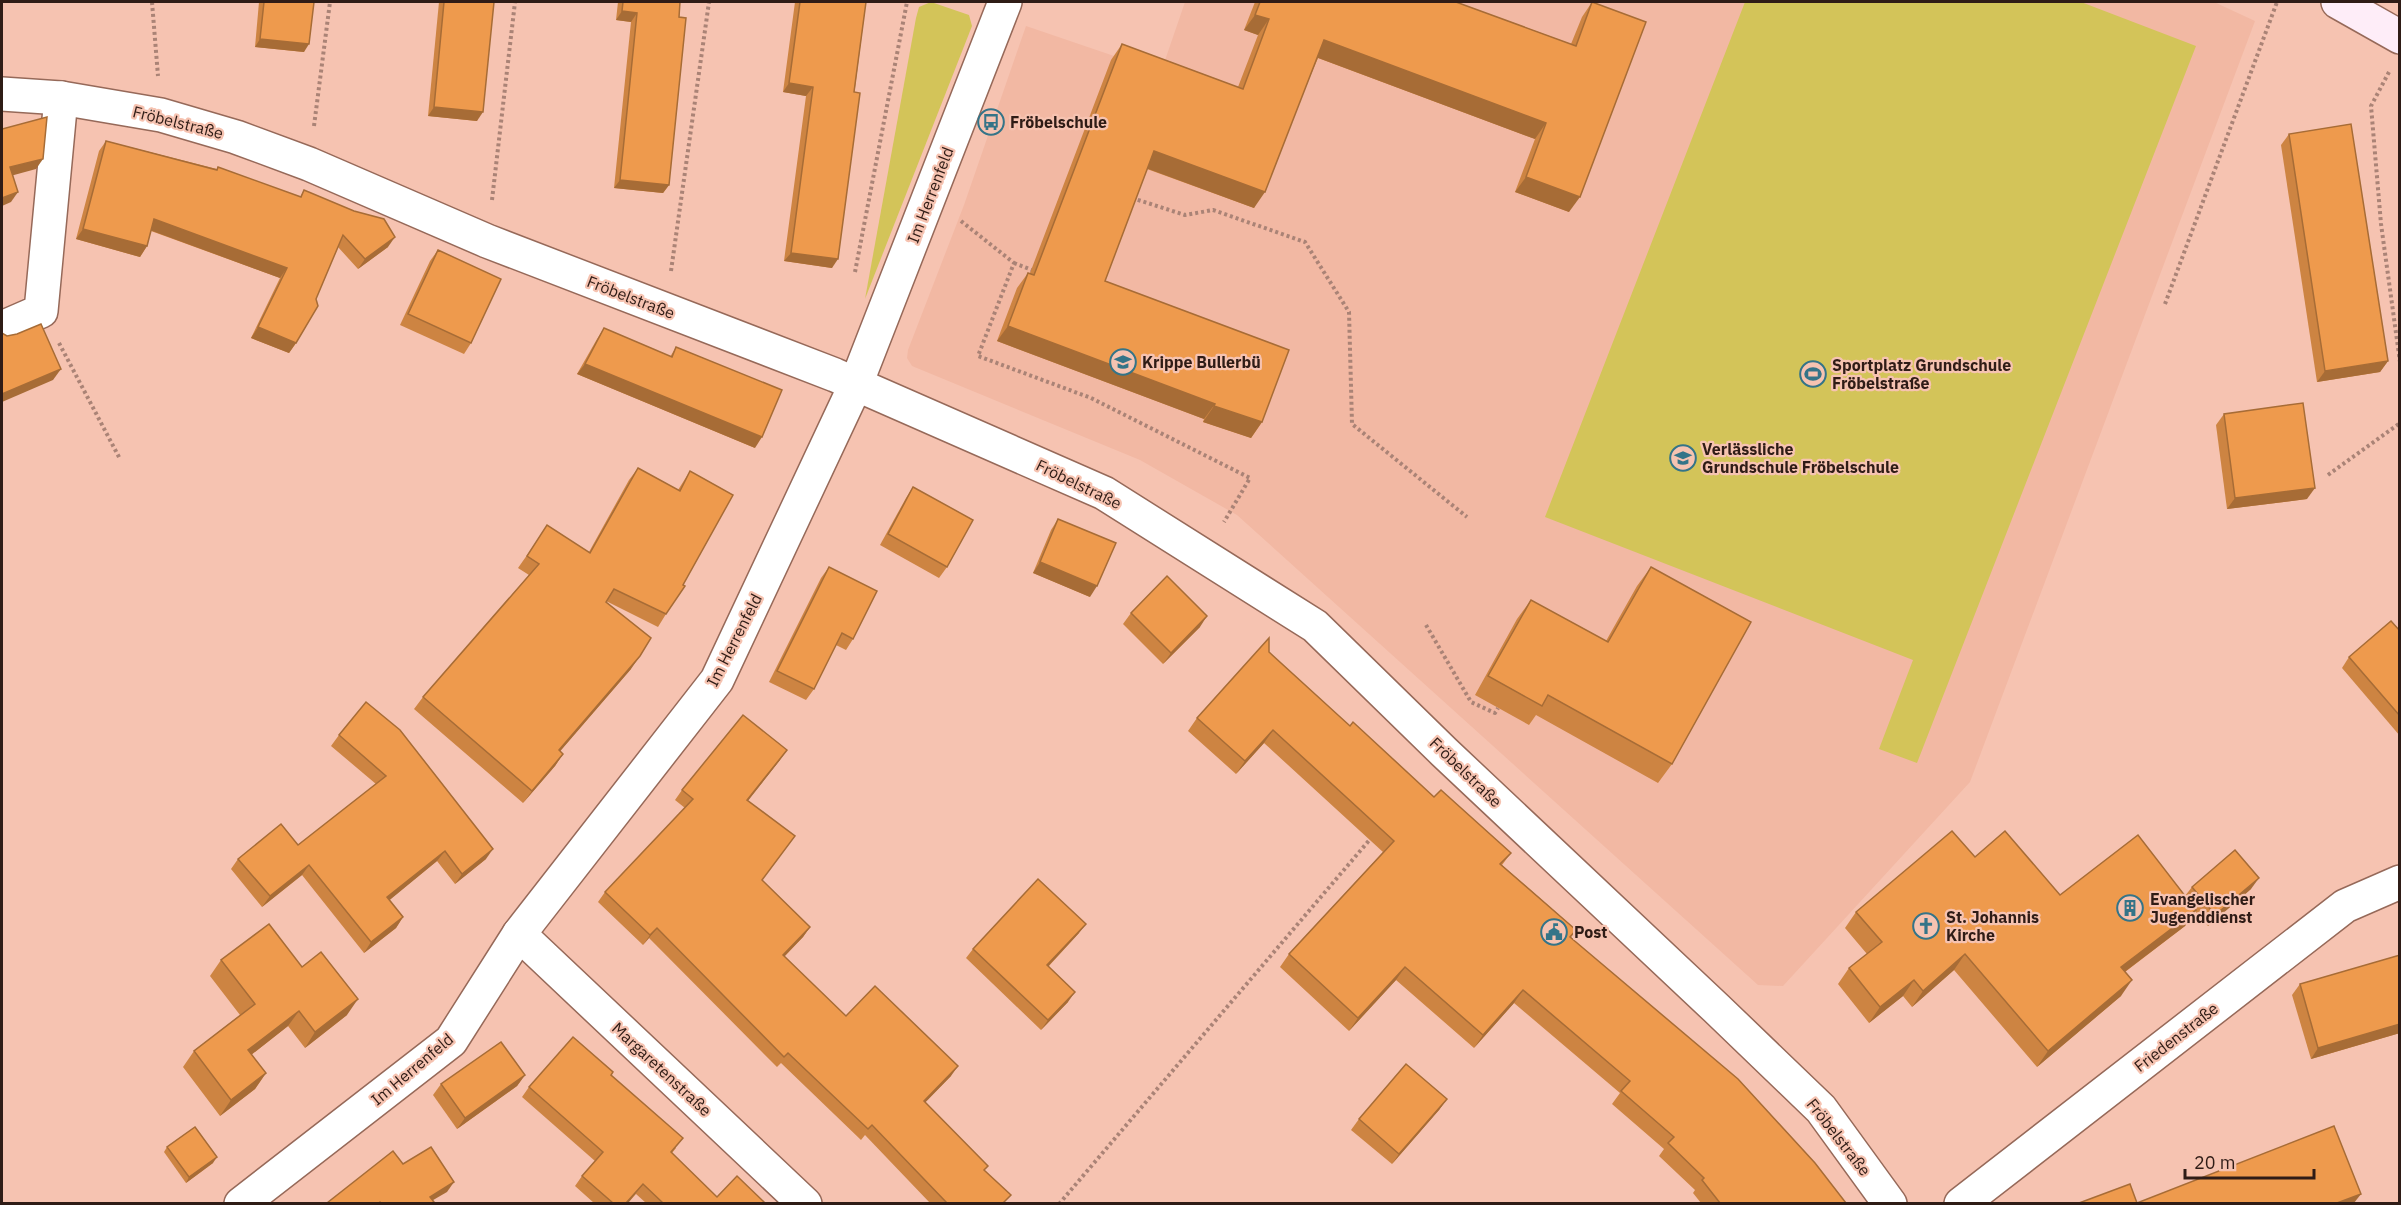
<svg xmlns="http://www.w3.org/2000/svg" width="2401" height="1205" viewBox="0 0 2401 1205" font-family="'IBM Plex Sans',sans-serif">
<rect width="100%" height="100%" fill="#f6c3b1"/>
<polygon fill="#f2b8a3" points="1185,2 2214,2 2255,21 1970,782 1783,986 1758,985 1237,515 1140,460 912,366 907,358 908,350 964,205 1026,26 1161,72"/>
<g fill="#d3c459">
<polygon points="931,2 969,15 972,26 865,299 916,18 919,7"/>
<polygon points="1745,2 2081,2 2196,46 1917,763 1879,749 1913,660 1545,517"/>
</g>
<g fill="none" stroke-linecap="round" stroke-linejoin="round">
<g stroke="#966959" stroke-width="36">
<g id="street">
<polyline points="2,94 61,98 161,115 236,137 309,164 487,241 835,375 1104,493 1315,626 1444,752 1716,1008 1821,1109 1890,1204"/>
<polyline points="2,328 41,311 61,98"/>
<polyline points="519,934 805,1204"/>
<polyline points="241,1204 451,1041 519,934 717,680 856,384 1005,2"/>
<polyline points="1961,1204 2345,906 2400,882"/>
</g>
</g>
<g stroke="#966959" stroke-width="36">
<polyline id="secondary" points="2338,2 2400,37"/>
</g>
<g stroke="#aa8376" stroke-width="4" stroke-dasharray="3 3" stroke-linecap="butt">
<polyline points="152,2 158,76"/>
<polyline points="2389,72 2371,106 2381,224 2400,362"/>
<polyline points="314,126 330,2"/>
<polyline points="1132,198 1185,215 1213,210 1305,242 1349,312 1352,424 1467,517"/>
<polyline points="492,200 515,2"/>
<polyline points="961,221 1014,263 978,356 1091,398 1250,478 1224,522"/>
<polyline points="1014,263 1032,270"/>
<polyline points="671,271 709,2"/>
<polyline points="855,272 907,2"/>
<polyline points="2165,304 2277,2"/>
<polyline points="59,343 120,459"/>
<polyline points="2328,475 2400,423"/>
<polyline points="1426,625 1471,702 1495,713 1498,708"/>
<polyline points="1059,1204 1372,837"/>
</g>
<use href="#street" stroke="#fff" stroke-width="33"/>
<use href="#secondary" stroke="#feedf8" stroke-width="33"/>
</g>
<g fill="#cd8442">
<polygon points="259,2 314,2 304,52 255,47"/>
<polygon points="439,2 494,2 477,121 428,116"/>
<polygon points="618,2 680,2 669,185 663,193 614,188 631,22 616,20"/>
<polygon points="795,2 866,2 832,268 784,261 806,96 783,92"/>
<polygon points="1255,2 1456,2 1571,44 1582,17 1592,2 1569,212 1515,192 1535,139 1318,58 1254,208 1147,169 1105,281 1262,422 1251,438 1203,422 1204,419 997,341 1017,288 1028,273 1030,273 1111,60 1122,44 1238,87 1258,35 1244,30"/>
<polygon points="2289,134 2388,361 2380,372 2317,382 2281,145"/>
<polygon points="106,141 217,169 218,167 300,197 304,190 388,247 358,269 338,247 296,343 289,353 251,338 280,278 151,231 147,246 140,257 76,239 99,151"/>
<polygon points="438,250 471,343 464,354 400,325 430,261"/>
<polygon points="604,328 670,357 676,347 755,448 577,374 597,339"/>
<polygon points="2224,414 2307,499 2227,509 2216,425"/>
<polygon points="638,468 678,490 690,471 666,614 658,627 606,601 631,669 560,751 563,754 555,766 523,803 414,709 423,697 529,575 518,568 539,538 589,552 629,480"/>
<polygon points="913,487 947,567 939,578 880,545 906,498"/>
<polygon points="1058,519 1090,597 1033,573 1051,530"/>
<polygon points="829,567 853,639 846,650 836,645 814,689 806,700 769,682 821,578"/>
<polygon points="1651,567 1672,764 1658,783 1536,715 1529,725 1475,695 1517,619 1531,600 1606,641 1637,586"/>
<polygon points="1131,613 1200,627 1163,664 1123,624"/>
<polygon points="2400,631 2400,736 2342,668 2349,657"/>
<polygon points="1269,652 1350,726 1434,797 1511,853 1502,865 1576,930 1571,937 1846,1203 1701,1203 1693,1193 1695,1190 1659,1156 1664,1149 1612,1104 1620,1093 1514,1003 1474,1048 1396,980 1349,1031 1280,967 1289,954 1383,852 1264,743 1236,774 1188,731 1197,718"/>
<polygon points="339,735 486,859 455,884 437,861 389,900 403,917 396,928 364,953 302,875 262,907 231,869 238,859 298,845 376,784 331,746"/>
<polygon points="780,760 747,801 762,881 810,927 803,937 784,957 846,1016 951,1076 925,1102 985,1171 1005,1203 930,1203 865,1135 861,1140 781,1063 777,1067 649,938 643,945 598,902 605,892 685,808 675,800 682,790"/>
<polygon points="1975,857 2060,895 2185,896 2192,887 2251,889 2208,926 2195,911 2185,926 2125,972 2121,996 2037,1067 1954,970 1912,1007 1903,996 1869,1023 1838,984 1849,968 1867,954 1845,928 1856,912"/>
<polygon points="1079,933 1048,967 1068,1002 1041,1030 966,958 973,949"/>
<polygon points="2400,955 2400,1033 2311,1059 2292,995 2300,984"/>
<polygon points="221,960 302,967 347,1015 305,1048 288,1026 251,1055 266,1073 255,1089 220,1116 183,1067 194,1051 240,1015 210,976"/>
<polygon points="525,1075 517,1086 457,1129 433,1095 441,1084"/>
<polygon points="611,1075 676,1148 672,1153 717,1197 765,1203 646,1203 636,1194 628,1203 594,1203 575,1186 582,1176 595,1161 522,1097 529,1087"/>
<polygon points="1447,1099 1439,1110 1392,1164 1351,1130 1359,1119"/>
<polygon points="167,1147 213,1163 186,1183 164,1152"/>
</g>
<g fill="#a76c36">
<polygon points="622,11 637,13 631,22 616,20"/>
<polygon points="1255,15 1269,19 1258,35 1244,30"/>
<polygon points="260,39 309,44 304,52 255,47"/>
<polygon points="1324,40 1546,123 1535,139 1313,56"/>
<polygon points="789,83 813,87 806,96 783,92"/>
<polygon points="434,107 483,112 477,121 428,116"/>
<polygon points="1154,151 1265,192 1254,208 1143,167"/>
<polygon points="43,159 36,169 3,178 10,167"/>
<polygon points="1526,177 1580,197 1569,212 1515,192"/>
<polygon points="620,180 669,185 663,193 614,188"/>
<polygon points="18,192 11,202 2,206 2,198"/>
<polygon points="154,219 287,268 280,278 147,229"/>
<polygon points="83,229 147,246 140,257 76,239"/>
<polygon points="395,237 388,247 358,269 365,259"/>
<polygon points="791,253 838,259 832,268 784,261"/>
<polygon points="1008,326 1215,404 1204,419 997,341"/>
<polygon points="258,327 296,343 289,353 251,338"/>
<polygon points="2388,361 2380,372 2317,382 2325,371"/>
<polygon points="585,364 762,437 755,448 577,374"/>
<polygon points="61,369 53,380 2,402 2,394"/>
<polygon points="1214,406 1262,422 1251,438 1203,422"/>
<polygon points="2315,488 2307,499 2227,509 2235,498"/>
<polygon points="1040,562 1097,586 1090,597 1033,573"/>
<polygon points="1207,616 1200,627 1163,664 1171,653"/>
<polygon points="640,656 631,669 550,763 559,750"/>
<polygon points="1273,730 1264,743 1236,774 1245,761"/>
<polygon points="787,750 780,760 740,811 747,800"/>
<polygon points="563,754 555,766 523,803 532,791"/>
<polygon points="493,849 486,859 455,884 462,874"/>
<polygon points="445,851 437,861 380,908 387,897"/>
<polygon points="309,865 302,875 262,907 270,896"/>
<polygon points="2259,878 2251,889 2208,926 2215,915"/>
<polygon points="2196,910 2185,926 2110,983 2121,967"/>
<polygon points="403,917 396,928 364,953 371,942"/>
<polygon points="1086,924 1079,933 1040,975 1047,965"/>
<polygon points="810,927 803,937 776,965 783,955"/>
<polygon points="657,928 649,938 643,945 650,935"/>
<polygon points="1965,954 1954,970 1912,1007 1923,991"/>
<polygon points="1405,967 1396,980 1349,1031 1358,1018"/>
<polygon points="1914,980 1903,996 1869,1023 1880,1007"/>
<polygon points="2132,980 2121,996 2037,1067 2048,1051"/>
<polygon points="1523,990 1514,1003 1474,1048 1483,1035"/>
<polygon points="1075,992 1068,1002 1041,1030 1048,1020"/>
<polygon points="358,999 347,1015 305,1048 315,1032"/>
<polygon points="299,1011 288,1026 237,1066 248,1050"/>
<polygon points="2400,1024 2400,1033 2311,1059 2318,1048"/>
<polygon points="958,1066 951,1076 917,1111 924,1101"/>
<polygon points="266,1073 255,1089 220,1116 231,1100"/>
<polygon points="525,1075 517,1086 457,1129 465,1118"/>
<polygon points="1447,1099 1439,1110 1392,1164 1399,1154"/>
<polygon points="217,1157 213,1163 186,1183 189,1177"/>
<polygon points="454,1182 447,1192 428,1203 430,1197"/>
<polygon points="643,1184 628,1203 626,1203"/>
<polygon points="2361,1194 2354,1203 2337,1203"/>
</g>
<g fill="#ee9a4d" stroke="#a76c36" stroke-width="1.5">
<polygon points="264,2 314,2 309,44 260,39"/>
<polygon points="444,2 494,2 483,112 434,107"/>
<polygon points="623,2 680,2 679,17 686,18 669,185 620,180 637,13 622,11"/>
<polygon points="800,2 866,2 854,92 860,93 838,259 791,253 813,87 789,83"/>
<polygon points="1260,2 1456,2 1576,46 1592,2 1646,22 1580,197 1526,177 1546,123 1324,40 1265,192 1154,151 1105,281 1289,350 1262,422 1214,406 1215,404 1008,326 1028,273 1034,275 1122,44 1243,89 1269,19 1255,15"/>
<polygon points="47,117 43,159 10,167 18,192 2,198 2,129"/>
<polygon points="2351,124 2388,361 2325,371 2289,134"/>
<polygon points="106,141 217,170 218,167 301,197 304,190 354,211 384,219 395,237 365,259 343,235 316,299 318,306 296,343 258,327 287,268 154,219 147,246 83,229"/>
<polygon points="438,250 501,279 471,343 408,314"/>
<polygon points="41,324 61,369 2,394 2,333 7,336 17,334"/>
<polygon points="604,328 672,357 676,347 782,390 762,437 585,364"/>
<polygon points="2303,403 2315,488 2235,498 2224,414"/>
<polygon points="638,468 680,491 690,471 733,495 683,585 685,586 666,614 614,589 606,602 651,638 640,656 559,750 563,754 532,791 423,697 539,564 527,556 547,525 590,553"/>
<polygon points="913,487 973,520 947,567 888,534"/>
<polygon points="1058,519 1116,543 1097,586 1040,562"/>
<polygon points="829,567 877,591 853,639 842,633 814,689 777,671"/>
<polygon points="1651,567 1751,622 1672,764 1548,695 1542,706 1488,676 1531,600 1608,642"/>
<polygon points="1167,576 1207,616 1171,653 1131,613"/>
<polygon points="2391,621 2400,631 2400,716 2349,657"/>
<polygon points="1269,638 1269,652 1350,726 1353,722 1434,797 1441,790 1511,853 1500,864 1576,930 1570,937 1738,1079 1815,1163 1846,1203 1720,1203 1702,1180 1704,1178 1668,1143 1674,1137 1621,1091 1630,1081 1523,990 1483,1035 1405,967 1358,1018 1289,954 1394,841 1273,730 1245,761 1197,718"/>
<polygon points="366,702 400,730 493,849 462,874 445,851 387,897 403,917 371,942 309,865 270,896 238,859 281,824 298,845 386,776 339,735"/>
<polygon points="743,715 787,750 747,800 795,836 762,880 810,927 783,955 846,1016 875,986 958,1066 924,1101 988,1166 984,1170 1011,1195 1003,1203 947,1203 872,1125 868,1129 788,1053 784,1057 657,928 650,935 605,892 693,799 682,790"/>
<polygon points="1952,831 1975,857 2005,831 2060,895 2138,835 2196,910 2121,967 2132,980 2048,1051 1965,954 1923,991 1914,980 1880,1007 1849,968 1882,942 1856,912"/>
<polygon points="2235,850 2259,878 2215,915 2192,887"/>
<polygon points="1038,879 1086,924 1047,965 1075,992 1048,1020 973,949"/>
<polygon points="269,924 302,967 321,952 358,999 315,1032 299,1011 248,1050 266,1073 231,1100 194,1051 255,1004 221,960"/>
<polygon points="2400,955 2400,1024 2318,1048 2300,984"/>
<polygon points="573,1037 613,1072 611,1075 683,1138 671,1152 717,1197 737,1176 765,1203 663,1203 643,1184 626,1203 613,1203 582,1176 603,1152 529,1087"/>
<polygon points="501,1042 525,1075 465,1118 441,1084"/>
<polygon points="1406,1064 1447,1099 1399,1154 1359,1119"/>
<polygon points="2334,1126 2361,1194 2337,1203 2079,1203 2130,1184 2137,1203"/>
<polygon points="195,1127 217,1157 189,1177 167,1147"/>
<polygon points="431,1147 454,1182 430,1197 434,1202 432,1203 381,1203 380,1202 379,1203 327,1203 393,1151 403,1164"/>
</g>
<defs>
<g id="bus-ring" transform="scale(1.35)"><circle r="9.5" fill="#f6c3b1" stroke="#347488" stroke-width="1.5"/><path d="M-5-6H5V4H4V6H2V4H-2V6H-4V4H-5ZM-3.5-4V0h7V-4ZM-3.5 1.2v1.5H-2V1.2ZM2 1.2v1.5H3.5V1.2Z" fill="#347488"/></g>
<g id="school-ring" transform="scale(1.35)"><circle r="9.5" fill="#f6c3b1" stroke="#347488" stroke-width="1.5"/><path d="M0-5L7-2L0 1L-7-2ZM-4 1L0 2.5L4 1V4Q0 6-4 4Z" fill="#347488"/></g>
<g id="stadium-ring" transform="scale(1.35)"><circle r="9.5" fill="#f6c3b1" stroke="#347488" stroke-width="1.5"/><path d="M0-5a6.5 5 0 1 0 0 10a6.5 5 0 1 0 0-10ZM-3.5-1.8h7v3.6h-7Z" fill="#347488"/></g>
<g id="building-ring" transform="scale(1.35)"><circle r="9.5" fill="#f6c3b1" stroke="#347488" stroke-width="1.5"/><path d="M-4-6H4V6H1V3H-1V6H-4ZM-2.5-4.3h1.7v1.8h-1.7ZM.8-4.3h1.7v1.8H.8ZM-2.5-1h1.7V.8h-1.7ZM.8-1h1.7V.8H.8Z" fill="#347488"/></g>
<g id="church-ring" transform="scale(1.35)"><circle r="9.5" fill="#f6c3b1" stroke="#347488" stroke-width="1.5"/><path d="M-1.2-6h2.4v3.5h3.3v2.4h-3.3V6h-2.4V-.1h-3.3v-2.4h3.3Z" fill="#347488"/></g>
<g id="civic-ring" transform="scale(1.35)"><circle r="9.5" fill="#f6c3b1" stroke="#347488" stroke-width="1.5"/><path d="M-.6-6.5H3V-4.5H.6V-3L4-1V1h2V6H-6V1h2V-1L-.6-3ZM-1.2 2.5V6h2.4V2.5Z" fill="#347488"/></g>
</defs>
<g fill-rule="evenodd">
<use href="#bus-ring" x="991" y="122"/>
<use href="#school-ring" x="1123" y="362"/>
<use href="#stadium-ring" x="1813" y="374"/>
<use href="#school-ring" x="1683" y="458"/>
<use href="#building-ring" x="2130" y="908"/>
<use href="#church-ring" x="1926" y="926"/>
<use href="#civic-ring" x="1554" y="932"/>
</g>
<g text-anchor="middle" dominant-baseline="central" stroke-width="4.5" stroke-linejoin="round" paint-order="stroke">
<g font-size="16" fill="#2f1c16" stroke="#f6c3b1">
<text transform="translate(178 122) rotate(14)">Fröbelstraße</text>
<text transform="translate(930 195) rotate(-69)">Im Herrenfeld</text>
<text transform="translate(631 297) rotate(21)">Fröbelstraße</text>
<text transform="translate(1079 484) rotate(26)">Fröbelstraße</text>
<text transform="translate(734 640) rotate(-63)">Im Herrenfeld</text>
<text transform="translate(1466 772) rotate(44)">Fröbelstraße</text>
<text transform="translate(2176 1037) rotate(-38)">Friedenstraße</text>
<text transform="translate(412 1069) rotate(-40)">Im Herrenfeld</text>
<text transform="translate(662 1069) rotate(43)">Margaretenstraße</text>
<text transform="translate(1839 1137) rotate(52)">Fröbelstraße</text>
</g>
<g font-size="16" font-weight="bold" fill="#2f1c16" stroke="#f6c3b1" text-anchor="start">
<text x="1010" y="122">Fröbelschule</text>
<text x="1142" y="362">Krippe Bullerbü</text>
<text x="1832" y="365">Sportplatz Grundschule<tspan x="1832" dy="18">Fröbelstraße</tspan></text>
<text x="1702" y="449">Verlässliche<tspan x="1702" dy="18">Grundschule Fröbelschule</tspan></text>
<text x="2150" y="899">Evangelischer<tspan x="2150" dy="18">Jugenddienst</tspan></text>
<text x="1946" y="917">St. Johannis<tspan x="1946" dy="18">Kirche</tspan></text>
<text x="1574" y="932">Post</text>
</g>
</g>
<rect width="2401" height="1205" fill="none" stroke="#2f1c16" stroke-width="6"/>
<path d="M2185 1169v9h129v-9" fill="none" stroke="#2f1c16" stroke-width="3"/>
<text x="2194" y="1169" font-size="18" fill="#2f1c16" stroke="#f6c3b1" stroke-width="4.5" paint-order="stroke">20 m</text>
</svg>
